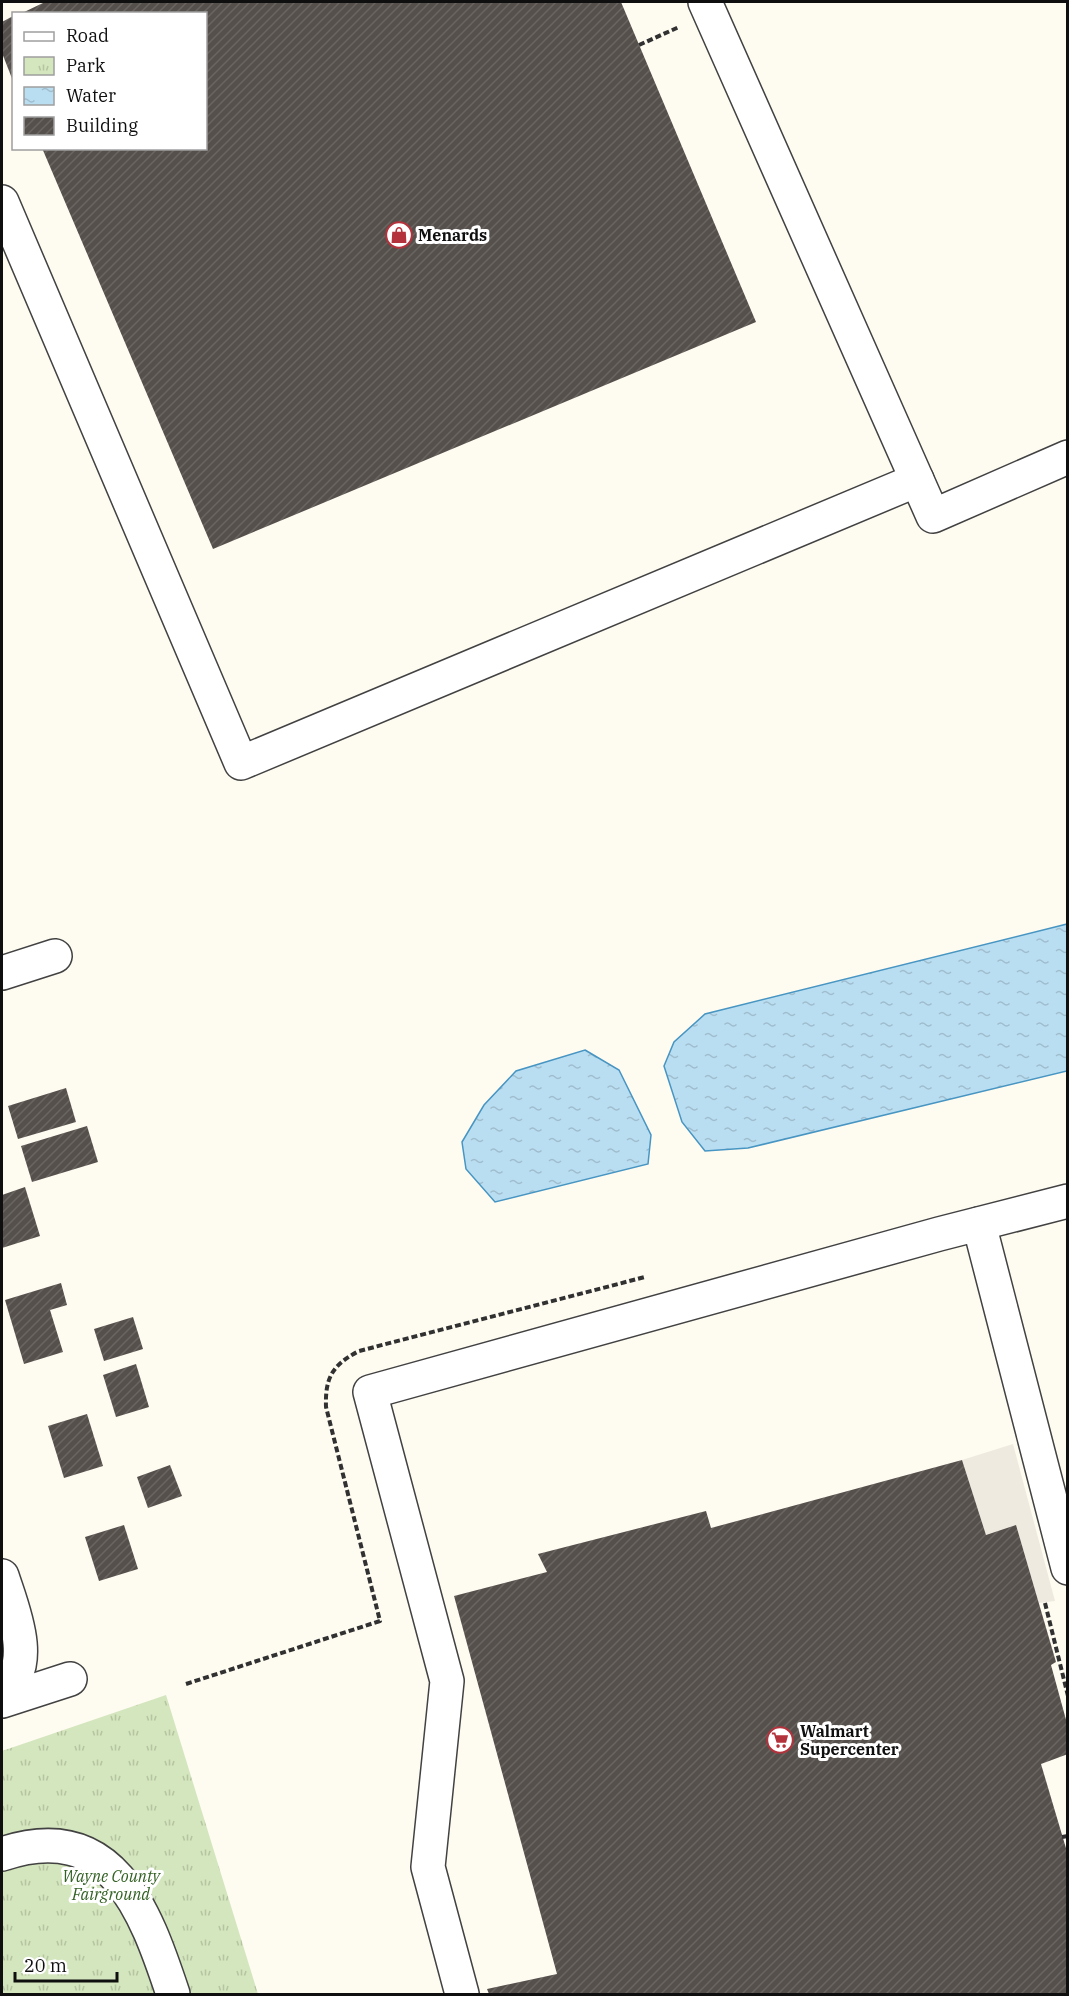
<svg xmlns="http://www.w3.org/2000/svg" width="1069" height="1996" viewBox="0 0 1069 1996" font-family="'IBM Plex Serif',serif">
<defs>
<pattern id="park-tufts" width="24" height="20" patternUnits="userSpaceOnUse" patternTransform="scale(1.5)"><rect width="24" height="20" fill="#d4e6bd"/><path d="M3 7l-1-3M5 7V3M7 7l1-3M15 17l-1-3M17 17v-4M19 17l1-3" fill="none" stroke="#b5c4a1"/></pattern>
<pattern id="water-ripples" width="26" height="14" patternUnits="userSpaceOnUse" patternTransform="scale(1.5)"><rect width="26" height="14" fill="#badef1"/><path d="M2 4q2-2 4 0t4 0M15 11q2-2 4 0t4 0" fill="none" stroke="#9fbdcd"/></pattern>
<pattern id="building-hatch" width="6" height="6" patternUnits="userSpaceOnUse" patternTransform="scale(1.5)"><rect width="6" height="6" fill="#56504c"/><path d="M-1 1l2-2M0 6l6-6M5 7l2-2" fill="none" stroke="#696561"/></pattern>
</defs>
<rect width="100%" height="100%" fill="#fefbf1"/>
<polygon fill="url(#park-tufts)" points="166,1695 258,1994 2,1994 2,1751"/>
<polygon fill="#eeeae0" points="1013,1444 1055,1601 1039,1603 1016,1526 986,1535 962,1460"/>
<g fill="url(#water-ripples)" stroke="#4795c2" stroke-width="1.5">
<polygon points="1067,924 1067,1071 748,1148 705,1151 682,1122 664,1066 674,1042 705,1014"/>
<polygon points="585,1050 619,1070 651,1135 648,1164 495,1202 466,1169 462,1142 484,1105 516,1071"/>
</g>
<g fill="url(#building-hatch)">
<polygon points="45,2 621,2 756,322 213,549 42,148 206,148 206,14 20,14"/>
<polygon points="13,16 13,81 2,53 2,22"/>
<polygon points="66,1088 76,1122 18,1139 8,1106"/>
<polygon points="87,1126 98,1162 32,1182 21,1146"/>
<polygon points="25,1187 40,1236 2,1248 2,1195"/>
<polygon points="61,1283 67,1305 50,1310 63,1352 24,1364 5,1300"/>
<polygon points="133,1317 143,1349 104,1361 94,1329"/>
<polygon points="136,1364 149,1407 116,1417 103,1375"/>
<polygon points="87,1414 103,1466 64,1478 48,1426"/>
<polygon points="962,1460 986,1535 1016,1525 1056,1662 1051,1665 1068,1727 1068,1754 1041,1764 1068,1855 1068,1994 489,1994 487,1989 557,1974 454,1596 547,1572 538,1554 706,1511 711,1528"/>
<polygon points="170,1465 182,1496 148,1508 137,1477"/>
<polygon points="124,1525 138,1569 99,1581 85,1537"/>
</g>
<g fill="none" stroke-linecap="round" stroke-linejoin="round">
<g stroke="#424242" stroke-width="36">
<g id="minor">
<polyline points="705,2 933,516 1068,457"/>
<polyline points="2,202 241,763 917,480"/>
<polyline points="2,973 55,956"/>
<polyline points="979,1224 1068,1568"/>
<path d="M 2,1576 C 12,1607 38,1667 2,1691"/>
<polyline points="2,1701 70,1679"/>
<path d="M 2,1854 C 112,1817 145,1910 173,1994"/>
<polyline points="462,1994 428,1867 447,1681 370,1392 939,1234 1068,1201"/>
</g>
</g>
<g stroke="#313131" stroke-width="4" stroke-dasharray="6 3" stroke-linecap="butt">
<polyline points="639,45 679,27"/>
<polyline points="1045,1603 1068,1696"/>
<path d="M 186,1684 L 380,1621 L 326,1407 C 325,1378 332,1365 359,1351 L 645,1277"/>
<polyline points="1068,1770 1068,1797"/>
<polyline points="1062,1837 1068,1836"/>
</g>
<use href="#minor" stroke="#fff" stroke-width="33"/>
</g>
<defs>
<g id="shop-ring" transform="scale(1.35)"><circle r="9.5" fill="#fff" stroke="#b4323c" stroke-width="1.5"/><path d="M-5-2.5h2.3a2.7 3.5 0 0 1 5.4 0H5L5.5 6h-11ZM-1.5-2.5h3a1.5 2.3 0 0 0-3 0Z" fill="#b4323c"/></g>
<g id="supermarket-ring" transform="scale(1.35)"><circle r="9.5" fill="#fff" stroke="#b4323c" stroke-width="1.5"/><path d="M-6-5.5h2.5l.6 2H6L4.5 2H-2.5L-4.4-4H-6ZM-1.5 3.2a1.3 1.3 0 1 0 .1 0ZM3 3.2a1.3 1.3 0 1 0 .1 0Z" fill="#b4323c"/></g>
</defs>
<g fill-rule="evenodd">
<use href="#shop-ring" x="399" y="235"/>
<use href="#supermarket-ring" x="780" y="1740"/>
</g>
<g text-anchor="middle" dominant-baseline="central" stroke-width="6" stroke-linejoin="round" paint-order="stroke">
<g font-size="16" font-weight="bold" fill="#0f0f0f" stroke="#fff" text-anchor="start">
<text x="418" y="235">Menards</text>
<text x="800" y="1731">Walmart<tspan x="800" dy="18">Supercenter</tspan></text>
</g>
<g font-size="16" font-style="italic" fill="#336124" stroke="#fff">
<text x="111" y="1876">Wayne County<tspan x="111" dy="18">Fairground</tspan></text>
</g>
</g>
<rect width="1069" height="1996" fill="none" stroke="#0f0f0f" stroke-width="6"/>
<rect x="12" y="12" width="195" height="138" fill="#ffffff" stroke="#9f9f9f" stroke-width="1.5"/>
<rect x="24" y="32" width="30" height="9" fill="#ffffff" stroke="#9f9f9f" stroke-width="1.5"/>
<text x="66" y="42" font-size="18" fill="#0f0f0f">Road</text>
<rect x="24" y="57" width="30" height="18" fill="url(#park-tufts)" stroke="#9f9f9f" stroke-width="1.5"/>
<text x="66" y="72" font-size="18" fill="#0f0f0f">Park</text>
<rect x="24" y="87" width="30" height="18" fill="url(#water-ripples)" stroke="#9f9f9f" stroke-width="1.5"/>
<text x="66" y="102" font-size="18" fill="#0f0f0f">Water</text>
<rect x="24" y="117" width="30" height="18" fill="url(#building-hatch)" stroke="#9f9f9f" stroke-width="1.5"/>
<text x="66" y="132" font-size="18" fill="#0f0f0f">Building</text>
<path d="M15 1972v9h102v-9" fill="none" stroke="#0f0f0f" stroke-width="3"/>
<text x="24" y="1972" font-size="18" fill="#0f0f0f" stroke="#ffffff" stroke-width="4.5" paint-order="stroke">20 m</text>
</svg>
